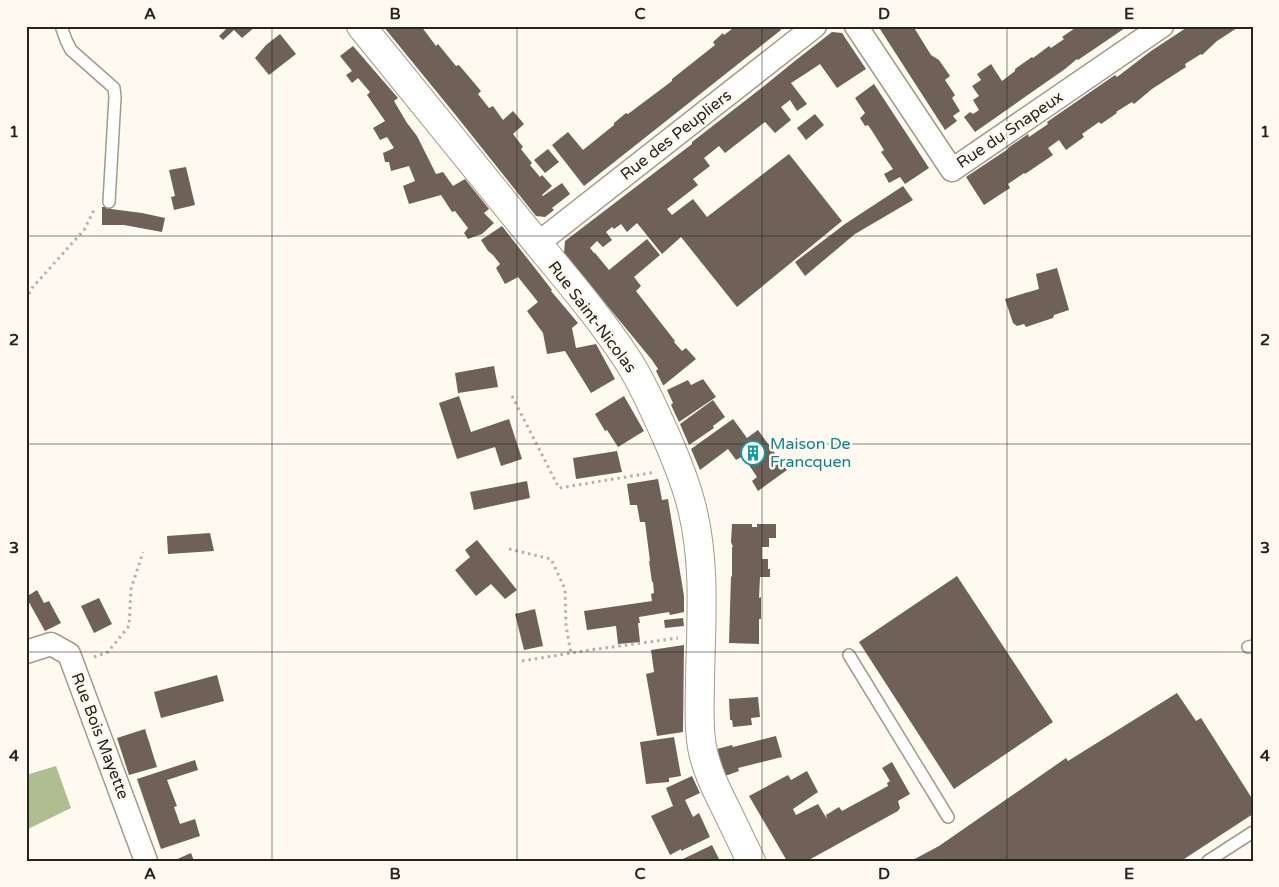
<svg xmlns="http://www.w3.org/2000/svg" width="1279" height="887" viewBox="0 0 1279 887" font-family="'Varela Round',sans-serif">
<rect width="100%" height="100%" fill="#fefaf0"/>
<polygon fill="#afbe91" points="56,766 71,808 26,830 26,775"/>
<g fill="#6f6058">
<polygon points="229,26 256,26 242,38 234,30 223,40 219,36"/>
<polygon points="383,26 421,26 436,46 438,44 456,66 459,65 481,91 478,94 489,108 493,106 503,120 513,111 524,124 513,134 523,147 521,149 532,163 530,165 540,177 542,175 552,186 542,195 543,196 562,183 570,194 552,208 554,210 545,217 536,216 454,113"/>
<polygon points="736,26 778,26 781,30 584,186 552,145 568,132 583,150 614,125 614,123 626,113 628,114 672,81 672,79 715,45 713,42 723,33 724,35"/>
<polygon points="878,26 913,26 931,55 939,60 950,76 945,80 955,95 952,98 960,111 953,116 957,121 945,130"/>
<polygon points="1078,26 1128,26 1078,60 1077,59 1065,69 975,132 964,117 970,112 973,114 979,110 973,100 979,96 972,86 981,80 977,74 991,64 1002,81 1015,71 1015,69 1032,57 1033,58 1049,46 1051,48 1064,39 1062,37"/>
<polygon points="1189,26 1240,26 1217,41 1202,55 1201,54 1185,64 1186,67 1152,89 1134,104 1132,102 1116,112 1117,113 1101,124 1099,122 1082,134 1084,137 1066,150 1059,140 1048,148 1053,155 1025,174 1024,173 1008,184 1010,188 984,205 966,177 1008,149 1008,148 1028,134 1029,137 1048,124 1047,122 1115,75 1117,77 1151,51"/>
<polygon points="832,32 842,33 866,69 837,88 820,64 805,74 791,83 807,104 797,111 790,100 781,107 791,120 775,133 765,122 725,153 719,146 704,158 710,166 693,179 698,185 667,209 672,215 693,199 707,217 789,154 842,221 737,307 681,237 662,254 637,223 627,232 621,224 614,229 612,227 606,232 612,240 603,247 597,241 590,248 594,253 595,253 609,270 647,239 660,255 634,277 641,286 636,291 675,341 674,342 682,351 686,348 696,359 664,385 663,385 656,371 658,369 652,360 564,253 565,241 692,144 692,142 764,86 796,60"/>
<polygon points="280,34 296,54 269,75 255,58 266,45"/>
<polygon points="353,46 398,98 394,101 407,123 417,136 436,174 443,172 453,186 465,179 489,209 484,213 494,223 482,234 468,239 464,233 468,228 455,211 452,212 441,195 409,204 403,186 415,181 409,166 391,171 389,162 385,162 383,153 394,148 387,137 380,140 373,128 385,121 367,95 370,92 358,78 352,83 346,75 352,71 340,56"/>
<polygon points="874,84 929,168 905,184 900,177 889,183 884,174 893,169 881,152 884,150 874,134 868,125 865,126 860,118 865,113 855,98"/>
<polygon points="815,114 824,125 806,140 797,128"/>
<polygon points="548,149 559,162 545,173 534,160"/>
<polygon points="186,167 195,205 174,210 171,197 175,196 169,170"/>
<polygon points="903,186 913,200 855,234 805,276 795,262 845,224"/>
<polygon points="102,207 111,207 111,209 142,213 165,218 162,232 124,225 102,225"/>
<polygon points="502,226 552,290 551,291 578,323 572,328 576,348 596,344 615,379 591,393 565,351 547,354 543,333 527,311 538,302 518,277 505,284 496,268 500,264 493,255 488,251 481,240"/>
<polygon points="1057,268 1069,310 1054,315 1053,318 1026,327 1024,324 1017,326 1013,323 1005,299 1039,289 1036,274"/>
<polygon points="494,366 498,387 458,393 455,373"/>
<polygon points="703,379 716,397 679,422 671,405 673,403 667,390 688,380 691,385"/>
<polygon points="459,396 471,432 509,419 522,459 501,466 495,447 457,459 439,403"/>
<polygon points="624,396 644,431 618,447 607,430 605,431 595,414"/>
<polygon points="713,400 725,417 713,426 714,428 689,445 680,424"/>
<polygon points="733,419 747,438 758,430 787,470 758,491 752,481 757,477 743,456 736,460 728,449 700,470 691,449"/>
<polygon points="617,451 622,472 576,479 573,458"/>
<polygon points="658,479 662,500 668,499 684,596 684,612 670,615 669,612 639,617 640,623 638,623 640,642 618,644 616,626 587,630 584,611 652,601 651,594 654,593 653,582 652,582 649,561 650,561 645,522 640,522 637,505 630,505 627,484"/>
<polygon points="527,481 530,498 474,510 470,492"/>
<polygon points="732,524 752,524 752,527 757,527 757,524 776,524 776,538 769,538 769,547 762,547 762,559 768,559 768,569 770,569 770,577 760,577 759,598 761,597 761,619 759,619 759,644 729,643 731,576 732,577 732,547 733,547 731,542"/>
<polygon points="210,533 214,551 168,554 167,536"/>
<polygon points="477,540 517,590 505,599 491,584 476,596 455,570 470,557 465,550"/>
<polygon points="957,576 1053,722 954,789 859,642"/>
<polygon points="37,590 44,603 49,601 61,623 45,631 26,597"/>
<polygon points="99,598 112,624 94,633 81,606"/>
<polygon points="535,609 543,646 524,650 515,614"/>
<polygon points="683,618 684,626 665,628 664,620"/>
<polygon points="684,645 683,732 657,736 646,674 654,672 651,650"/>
<polygon points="217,675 224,701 161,718 154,692"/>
<polygon points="1177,693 1196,721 1201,718 1253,800 1253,814 1181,861 911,861 939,846 1066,758 1068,761"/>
<polygon points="758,697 760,717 751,718 752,725 733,727 732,720 730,720 729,699"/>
<polygon points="145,729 157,767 129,775 117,738"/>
<polygon points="776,736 782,757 738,768 739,771 725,776 717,749 732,745 733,747"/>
<polygon points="674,737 681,776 669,778 669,782 646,784 640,742"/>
<polygon points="195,760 198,770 167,780 177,806 174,807 180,824 195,819 200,836 161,849 137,779"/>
<polygon points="892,762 910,794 898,801 900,808 898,811 807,861 787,861 749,796 788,775 791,780 807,771 818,792 793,809 796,815 818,804 827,819 826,815 839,807 842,811 888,786 887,783 890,781 882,768"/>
<polygon points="692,776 700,793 685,800 693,817 699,813 710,837 681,851 681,849 670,855 651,816 673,806 666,788"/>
<polygon points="712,845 720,861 684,861 683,859"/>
<polygon points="191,853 194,861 173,861"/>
</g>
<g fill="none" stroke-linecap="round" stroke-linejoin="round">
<g stroke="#a29b8c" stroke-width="14">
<g id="service">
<polyline points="61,26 66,40 71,50 114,88 115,97 109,202"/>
<polyline points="1248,647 1253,646"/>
<polyline points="849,655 948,817"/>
<polyline points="1208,861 1253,832"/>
</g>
</g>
<g stroke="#a29b8c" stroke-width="25">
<g id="minor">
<polyline points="856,26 952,170 1162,26"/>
<polyline points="537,244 815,26"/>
<polyline points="26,652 51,644 69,654 146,861"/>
</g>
</g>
<g stroke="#a29b8c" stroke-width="30">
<path id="tertiary" d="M 361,26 C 416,93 470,160 524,227 C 559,270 597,313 627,359 C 643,383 654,410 666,436 C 676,459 686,483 692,508 C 706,564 701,623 700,680 C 700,702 698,725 702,747 C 706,769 716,789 726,809 C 734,826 743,844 751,861"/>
</g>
<g stroke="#b5b1a9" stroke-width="3" stroke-dasharray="2.5 4" stroke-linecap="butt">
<polyline points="26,300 32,288 84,230 95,208"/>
<polyline points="512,396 559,488 656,472"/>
<polyline points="509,549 551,559 565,589 566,626 571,653"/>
<polyline points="94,657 108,652 129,626 131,589 143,552"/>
<polyline points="522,661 590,650 678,638"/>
</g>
<use href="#service" stroke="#fff" stroke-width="11"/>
<use href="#minor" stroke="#fff" stroke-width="22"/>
<use href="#tertiary" stroke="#fff" stroke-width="28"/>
</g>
<path fill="none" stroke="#27241e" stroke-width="1" stroke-opacity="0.55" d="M 272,26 L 272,861M 517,26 L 517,861M 762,26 L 762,861M 1007,26 L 1007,861M 26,236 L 1253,236M 26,444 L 1253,444M 26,652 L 1253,652"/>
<defs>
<g id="building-ring" transform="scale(1.25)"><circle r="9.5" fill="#fefaf0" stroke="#0f9aa8" stroke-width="1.5"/><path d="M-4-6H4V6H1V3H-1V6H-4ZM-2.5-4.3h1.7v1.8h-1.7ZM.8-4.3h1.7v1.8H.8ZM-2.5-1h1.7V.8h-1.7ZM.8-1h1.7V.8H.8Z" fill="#0f9aa8"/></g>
</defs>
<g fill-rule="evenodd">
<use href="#building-ring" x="753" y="453"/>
</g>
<g text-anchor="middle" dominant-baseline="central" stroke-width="5" stroke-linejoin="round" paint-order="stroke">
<g font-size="16" fill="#27241e" stroke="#fefaf0">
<text transform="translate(1010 130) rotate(-34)">Rue du Snapeux</text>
<text transform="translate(676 135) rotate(-38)">Rue des Peupliers</text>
<text transform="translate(592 317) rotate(53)">Rue Saint-Nicolas</text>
<text transform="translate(100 736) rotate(69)">Rue Bois Mayette</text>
</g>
<g font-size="16" fill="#0d838f" stroke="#fefaf0" text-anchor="start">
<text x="770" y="444">Maison De<tspan x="770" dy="18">Francquen</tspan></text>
</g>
</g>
<rect width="1279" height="887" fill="none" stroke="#fefaf0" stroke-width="55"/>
<rect x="28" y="28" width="1224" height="832" fill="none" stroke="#27241e" stroke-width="2"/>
<g font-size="16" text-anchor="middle" font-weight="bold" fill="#27241e">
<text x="150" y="19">A</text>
<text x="395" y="19">B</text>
<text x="640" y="19">C</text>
<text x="884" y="19">D</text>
<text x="1129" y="19">E</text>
<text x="14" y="137">1</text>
<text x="1265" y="137">1</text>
<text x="14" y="345">2</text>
<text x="1265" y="345">2</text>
<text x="14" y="553">3</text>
<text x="1265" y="553">3</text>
<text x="14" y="761">4</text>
<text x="1265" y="761">4</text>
<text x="150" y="879">A</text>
<text x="395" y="879">B</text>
<text x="640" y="879">C</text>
<text x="884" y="879">D</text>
<text x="1129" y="879">E</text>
</g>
</svg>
